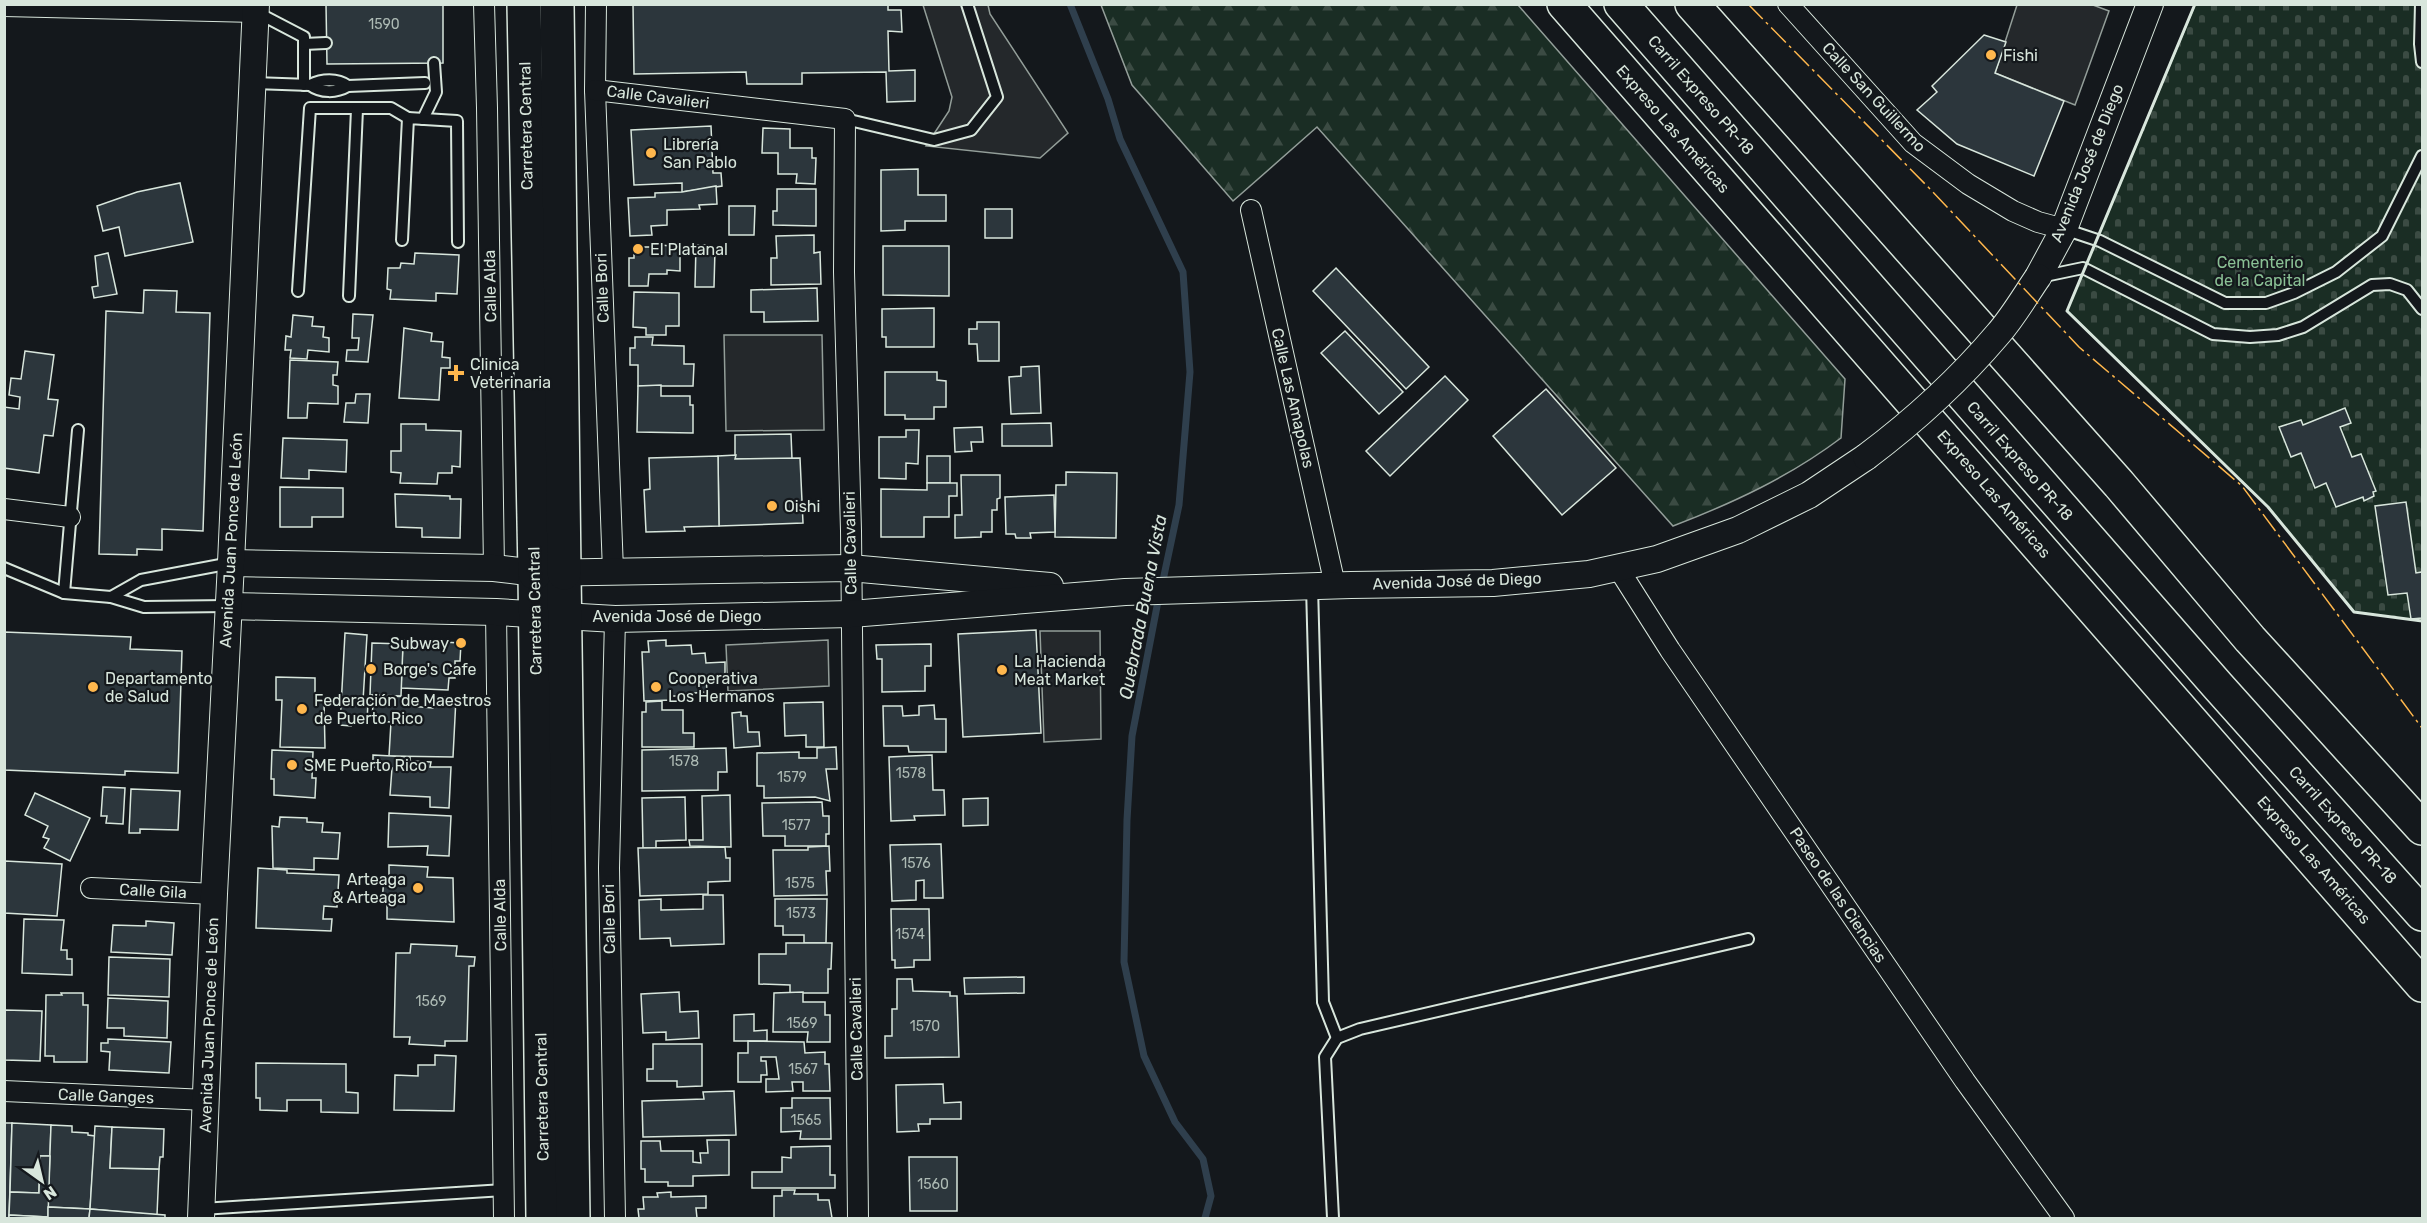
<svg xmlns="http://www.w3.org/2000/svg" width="2427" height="1223" viewBox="0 0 2427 1223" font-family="Rubik,sans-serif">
<defs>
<pattern id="forest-firs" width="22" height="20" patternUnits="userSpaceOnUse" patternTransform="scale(1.5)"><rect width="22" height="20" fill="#1a2d24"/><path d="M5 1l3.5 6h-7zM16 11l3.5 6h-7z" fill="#3b4b43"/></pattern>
<pattern id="cemetery-stones" width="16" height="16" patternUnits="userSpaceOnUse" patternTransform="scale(1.5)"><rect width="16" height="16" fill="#1a2d24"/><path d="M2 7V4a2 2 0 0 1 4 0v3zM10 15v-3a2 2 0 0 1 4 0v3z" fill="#3b4b43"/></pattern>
</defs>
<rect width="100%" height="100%" fill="#14181c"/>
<path fill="url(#forest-firs)" stroke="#939e99" stroke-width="1.5" d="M 1101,5 L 1518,5 L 1845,379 L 1841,438 C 1789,477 1733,503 1673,526 L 1317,127 L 1233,201 L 1132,85 Z"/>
<polygon fill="url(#cemetery-stones)" stroke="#939e99" stroke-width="1.5" points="2195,5 2422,5 2422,621 2354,612 2268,507 2067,311"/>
<g fill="#24282b" stroke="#939e99" stroke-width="1.5">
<polygon points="923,5 988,5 990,14 1068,133 1040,158 926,146 949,111 952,97"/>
<polygon points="2017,5 2093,5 2109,11 2075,105 1995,73"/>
<polygon points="724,335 822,335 824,430 726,431"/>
<polygon points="1040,631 1100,631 1101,739 1044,742"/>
<polygon points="828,640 829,686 728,691 726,645"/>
</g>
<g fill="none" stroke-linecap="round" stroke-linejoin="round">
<g stroke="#2f3f4d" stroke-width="7">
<polyline points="1070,4 1108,99 1120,139 1183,272 1190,372 1179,505 1162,585"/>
<polyline points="1159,596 1132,736 1127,820 1124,962 1144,1056 1175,1122 1203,1159 1211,1196 1205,1218"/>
</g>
</g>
<g fill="#2c363c" stroke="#d8e6dc" stroke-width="1.5">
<polygon points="326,4 443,4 443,63 327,64"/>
<polygon points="633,4 888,4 888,10 901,10 902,32 888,31 889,71 915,70 915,101 887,102 886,72 802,73 802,84 747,84 746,72 634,74"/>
<polygon points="1984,35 2006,42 1995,73 2064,101 2034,176 1957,144 1917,110 1937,92 1932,86"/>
<polygon points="711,126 713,173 721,173 722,186 682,192 682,183 634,185 631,130"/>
<polygon points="763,128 790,129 790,148 812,148 812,158 816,158 815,184 796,183 797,174 778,174 778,153 762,153"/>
<polygon points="918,169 918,195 946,195 946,221 905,221 905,230 881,231 881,170"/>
<polygon points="180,183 193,242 125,256 119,227 103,231 97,206 137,192"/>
<polygon points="716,186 717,204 699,205 700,209 667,210 667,225 651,226 652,235 630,236 628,198 655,197 655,193 682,192"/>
<polygon points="777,189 816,189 816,226 773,225 773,211 777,211"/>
<polygon points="729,206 755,206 754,235 729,235"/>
<rect x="985" y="209" width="27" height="29"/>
<polygon points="814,235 814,253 820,252 821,284 771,285 771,258 777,258 776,236"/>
<polygon points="651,244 680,247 680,271 667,270 667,274 649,274 648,286 629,286 629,258 634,258 634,247 651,247"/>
<polygon points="696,245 709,245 709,249 715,249 714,287 695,287"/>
<polygon points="883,246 949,246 949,296 883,295"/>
<polygon points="108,253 117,294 94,298 92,287 98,286 95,256"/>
<polygon points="415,253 459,255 457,294 436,293 436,301 390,299 391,290 387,289 388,268 400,268 401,263 414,264"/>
<polygon points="1336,268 1429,367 1406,389 1313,291"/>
<polygon points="817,288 818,321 764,322 764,312 751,312 751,290"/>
<polygon points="144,290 177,291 176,312 210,313 203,531 162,529 162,550 137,549 137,555 99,554 106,311 143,313"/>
<polygon points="634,292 679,293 679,326 666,326 666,335 646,335 646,328 633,327"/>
<polygon points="934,308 934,347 886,347 886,337 882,337 882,309"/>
<polygon points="353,314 373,315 368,362 346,361 347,350 358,350 359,338 352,338"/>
<polygon points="293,315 313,317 312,326 324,327 323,337 329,338 329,352 308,350 307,359 290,358 291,350 285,350 286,336 291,337"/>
<polygon points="977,322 999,322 999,361 978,361 977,344 969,344 969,329 977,329"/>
<polygon points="404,328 432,333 431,341 443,342 442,357 450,358 450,368 441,368 439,400 399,398"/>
<polygon points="1345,331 1403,392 1379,414 1321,353"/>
<polygon points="635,337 653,337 652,345 684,346 684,364 694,364 693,386 638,386 638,365 630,365 630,348 635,348"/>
<polygon points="25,351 54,355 48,399 58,400 53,436 44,435 39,473 4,468 4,407 19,409 20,397 9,395 11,378 21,379"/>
<polygon points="290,360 338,362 337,375 333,375 333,385 338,386 338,404 308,403 307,418 288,418"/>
<polygon points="1039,366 1041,413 1011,414 1009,377 1021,376 1021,367"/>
<polygon points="885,372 937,372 937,380 946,381 946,407 934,407 934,419 905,419 905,415 885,415"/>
<polygon points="1445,376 1468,400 1390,476 1366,451"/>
<polygon points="661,385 661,396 690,396 690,405 693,405 693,433 637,432 638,386"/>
<polygon points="1546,389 1616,468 1562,515 1493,436"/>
<polygon points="356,394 370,394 368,423 344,422 346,403 355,403"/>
<polygon points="2345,408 2351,423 2340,427 2352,457 2361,454 2376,491 2373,492 2374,496 2364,501 2363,497 2336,507 2326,483 2315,488 2301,453 2291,457 2279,427 2301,420 2303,425"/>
<polygon points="1051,423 1052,446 1002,446 1002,424"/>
<polygon points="401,424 426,424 426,430 461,431 460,467 452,466 452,473 438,473 437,484 400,483 401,473 391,472 391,451 401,451"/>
<polygon points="982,427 983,442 971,442 972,451 955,452 954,428"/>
<polygon points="906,430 919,430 918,464 906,463 906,479 879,478 879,437 906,437"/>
<polygon points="791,434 792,459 735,459 735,435"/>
<polygon points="283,438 347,440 346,472 309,470 309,479 281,478"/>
<polygon points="736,455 735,459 800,458 803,523 719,526 718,456"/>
<polygon points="718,456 719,526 684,527 685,531 646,532 644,490 650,489 649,458"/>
<rect x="927" y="456" width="23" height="27"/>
<polygon points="1066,472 1117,473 1116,538 1055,537 1056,485 1066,485"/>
<polygon points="961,475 1000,475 1000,498 997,499 997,510 992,510 992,532 981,532 981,537 955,538 955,515 962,515"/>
<polygon points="927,483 957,483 957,496 949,496 949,517 924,517 924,537 881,537 881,489 927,490"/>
<polygon points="280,487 343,488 343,517 312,517 312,527 280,527"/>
<polygon points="395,494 450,496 450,499 461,499 460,538 422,537 422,528 396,527"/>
<polygon points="1054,495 1055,532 1030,533 1031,538 1016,538 1015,534 1006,534 1005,497"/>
<polygon points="2406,502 2416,573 2422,572 2422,618 2411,619 2407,593 2388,595 2375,506"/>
<polygon points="1036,630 1041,733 963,737 958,634"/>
<polygon points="4,632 131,637 130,649 182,651 178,773 125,771 125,775 4,770"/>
<polygon points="345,633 367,635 363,701 368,701 367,722 351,722 351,726 340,725"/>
<polygon points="403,640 461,643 460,661 455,661 455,678 449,678 448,690 401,688"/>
<polygon points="666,640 666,646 691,645 692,654 705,653 706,663 725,662 725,675 706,676 707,692 681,694 680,696 672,696 672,700 644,701 642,652 649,652 648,641"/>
<polygon points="372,643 403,644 401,696 370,695"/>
<polygon points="931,644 931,666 925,666 925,691 882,692 882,659 877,659 876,645"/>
<polygon points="276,677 315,678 315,701 324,701 325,748 280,747 282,700 276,700"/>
<polygon points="370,695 410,697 409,706 433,708 434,697 456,698 453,757 389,756 391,722 372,721 373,703 370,703"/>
<polygon points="662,701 662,710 683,710 683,733 694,733 694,747 642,747 642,712 646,712 646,702"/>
<polygon points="823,702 824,747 806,747 806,735 785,736 784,703"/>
<polygon points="934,705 935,719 946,719 946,752 909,752 908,746 884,746 883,706 902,706 903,716 919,715 919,706"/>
<polygon points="741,712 741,716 747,716 748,732 759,732 760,746 734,748 732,713"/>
<polygon points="836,747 837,769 826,769 830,801 815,797 764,798 764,786 757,786 757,753 799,752 799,758 817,758 817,748"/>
<polygon points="726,748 727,772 718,772 718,790 642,791 642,750"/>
<polygon points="272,750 313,752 312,778 316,778 315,798 274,795 274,779 271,779"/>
<polygon points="373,755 410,757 410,761 431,762 430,767 451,767 449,808 430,807 430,797 390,795 392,768 373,767"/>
<polygon points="932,755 933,790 944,790 945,815 914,816 915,820 891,821 889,757"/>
<polygon points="103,787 125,788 123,824 106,823 107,816 101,816"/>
<polygon points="131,789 180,791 178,830 140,829 140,833 129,833"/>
<polygon points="35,793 90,818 70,861 44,848 49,839 43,837 48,826 25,815"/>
<polygon points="730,795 731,847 690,846 689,840 703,840 702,796"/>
<polygon points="685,797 686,840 656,841 656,848 643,848 642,798"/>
<polygon points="988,798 988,825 963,826 963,799"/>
<polygon points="822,802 823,816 829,816 829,834 826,834 826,846 785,846 785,836 763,836 762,803"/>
<polygon points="389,813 451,816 449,856 427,855 428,846 388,847"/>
<polygon points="280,817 307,818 307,822 323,823 322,832 340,833 338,859 314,858 314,870 273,868 272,826 279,827"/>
<polygon points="941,844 943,898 924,898 924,880 916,881 916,900 892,901 890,845"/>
<polygon points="829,846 830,871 826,871 827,895 774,896 773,850 808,850 808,847"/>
<polygon points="725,847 726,858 730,858 730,881 708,882 708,894 640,896 638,848"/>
<polygon points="5,861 62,864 57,916 4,913"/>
<polygon points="389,865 428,867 427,877 453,878 454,922 387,919 387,904 382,904 384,876 389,877"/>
<polygon points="258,868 287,870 287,873 339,875 337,907 324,906 323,919 332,919 331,931 256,928"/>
<polygon points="703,895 723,895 724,944 671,946 670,938 640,939 639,900 661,899 661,910 703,909"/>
<polygon points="775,899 827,899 826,943 804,943 804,935 783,935 783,926 775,926"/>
<polygon points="891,909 929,909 930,960 914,960 914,967 895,968 895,960 892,960"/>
<polygon points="24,919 64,920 61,950 67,950 67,959 72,959 72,975 22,973"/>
<polygon points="146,921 174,923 172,955 111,952 113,925 146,926"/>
<polygon points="786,943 832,943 831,969 828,969 828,993 790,993 790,985 759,984 759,954 786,954"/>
<polygon points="411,944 457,946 456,956 475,957 474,966 469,966 467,1041 445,1041 445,1046 409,1044 410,1037 394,1037 396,953 410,953"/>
<polygon points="109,957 170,959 169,997 108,995"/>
<polygon points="1024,977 1024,993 965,994 964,978"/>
<polygon points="897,979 912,979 913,991 950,992 950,996 957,996 959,1057 885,1058 885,1036 892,1036 892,1009 897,1009"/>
<polygon points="679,992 680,1012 698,1011 699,1038 666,1040 666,1032 643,1033 641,994"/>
<polygon points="803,992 803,1002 825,1002 825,1015 830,1015 830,1042 807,1042 808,1032 773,1032 774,993"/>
<polygon points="61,993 83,993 83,1005 88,1005 87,1062 54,1062 54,1056 45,1056 46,995 62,995"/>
<polygon points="108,998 168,1001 167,1038 124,1036 124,1028 107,1028"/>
<polygon points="4,1010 42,1011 40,1061 4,1060"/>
<polygon points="754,1014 754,1031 767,1030 767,1041 734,1041 734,1015"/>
<polygon points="108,1039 171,1042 169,1073 109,1070 110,1052 101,1051 101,1043 108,1043"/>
<polygon points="748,1041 804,1042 805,1053 825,1052 825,1064 829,1064 830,1091 803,1091 803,1082 792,1082 793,1091 766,1092 766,1079 779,1079 776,1057 761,1057 761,1061 766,1061 767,1075 761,1075 761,1082 738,1082 738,1053 748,1053"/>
<polygon points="653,1044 702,1044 702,1086 677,1087 677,1081 647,1081 647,1069 653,1069"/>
<polygon points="435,1055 456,1056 454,1111 394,1110 395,1075 418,1076 418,1065 435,1065"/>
<polygon points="256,1063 346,1064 346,1092 358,1093 358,1113 321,1112 321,1100 287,1100 287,1111 260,1110 260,1098 256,1098"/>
<polygon points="943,1084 944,1103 961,1102 961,1119 930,1119 930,1124 918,1124 919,1131 897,1132 896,1085"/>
<polygon points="734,1091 736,1135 643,1137 642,1101 704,1099 703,1092"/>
<polygon points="792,1098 830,1098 831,1139 800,1139 801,1131 781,1132 781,1108 792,1108"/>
<polygon points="4,1123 12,1123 9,1218 4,1218"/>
<polygon points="12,1123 51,1125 50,1156 40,1156 39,1193 10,1192"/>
<polygon points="51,1125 72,1126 72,1132 88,1133 88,1135 95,1136 90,1209 48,1207"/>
<polygon points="95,1126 112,1127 110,1168 159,1169 157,1215 90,1209"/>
<polygon points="112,1127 164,1129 163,1157 160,1157 159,1169 110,1168"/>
<polygon points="707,1140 729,1140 729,1175 693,1176 693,1186 668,1186 668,1182 645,1182 645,1169 641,1169 641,1141 660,1141 661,1151 693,1151 693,1162 701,1163 700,1153 708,1153"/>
<polygon points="830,1146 830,1175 835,1175 835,1188 752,1188 752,1172 782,1172 782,1157 791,1158 791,1147"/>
<polygon points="40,1156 50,1156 48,1217 9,1215 10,1192 39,1193"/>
<polygon points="909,1157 957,1157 957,1211 910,1211"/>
<polygon points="782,1190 795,1190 794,1194 818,1194 818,1200 829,1200 832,1218 774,1218 774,1196 782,1196"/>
<polygon points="671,1192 671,1197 706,1196 706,1208 696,1208 697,1218 639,1218 638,1209 644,1209 643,1197 658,1197 657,1193"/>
<polygon points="48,1207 90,1209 89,1218 9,1218 9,1215 48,1217"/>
<polygon points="90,1209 165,1215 165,1218 89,1218"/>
</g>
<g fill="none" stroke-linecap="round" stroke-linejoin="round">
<g stroke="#d8e6dc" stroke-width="14">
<g id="service">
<polyline points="2421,4 2420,44 2422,62"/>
<polyline points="256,12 304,37 304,85"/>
<polyline points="304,44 326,43"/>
<path d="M 252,83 L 310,85 C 322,79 337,78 348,86"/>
<path d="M 310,85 C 321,93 336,93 348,86 L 425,83"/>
<polyline points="423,119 436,92 434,63"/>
<polyline points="845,119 934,140 971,130 997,97 967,4"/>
<polyline points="2064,229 2100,241 2225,303 2266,303 2294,293 2336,272 2382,236 2422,156"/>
<polyline points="402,240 408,118 457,121 458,242"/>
<polyline points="2040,277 2083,268 2213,334 2250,337 2278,335 2303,327 2372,285 2390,284 2407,290 2422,309"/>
<polyline points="298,291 310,108 391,108 408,118"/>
<polyline points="349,296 357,109"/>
<polyline points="4,568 64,593 111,597 144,607 228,606"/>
<polyline points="1312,586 1323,1002 1337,1038"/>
<polyline points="64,593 78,430"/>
<polyline points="111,597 141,580 231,563"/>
<polyline points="202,1209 504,1190"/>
<polyline points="1333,1218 1325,1057 1337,1038 1360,1029 1748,939"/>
</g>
</g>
<g stroke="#d8e6dc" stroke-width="22">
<g id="minor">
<polyline points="484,4 487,108 494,568"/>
<polyline points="596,4 595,90 613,571"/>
<polyline points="1788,4 1913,143 1968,184 2013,211 2038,222 2064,229"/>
<polyline points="4,6 255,12"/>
<polyline points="595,90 845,119 844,272 851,531 858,1218"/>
<polyline points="1251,210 1335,585"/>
<polyline points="4,509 70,517"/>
<polyline points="1618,568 1670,650 1965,1081 2064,1218"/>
<polyline points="496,612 504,1218"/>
<polyline points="91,888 214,894"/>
<polyline points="4,1091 207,1100"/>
<polyline points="615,1218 609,868 615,619"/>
</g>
</g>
<g stroke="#d8e6dc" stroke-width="28">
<g id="tertiary">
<polyline points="2038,277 2064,229 2150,4"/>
<polyline points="231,563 494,568 535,573 850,568 1050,586"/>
<polyline points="228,606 496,612 615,619 851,614 1125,592 1351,585 1493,583 1589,574 1657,559 1738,530 1809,495 1866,457"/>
<polyline points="201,1218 214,894 231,563 256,4"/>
</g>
</g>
<g stroke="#d8e6dc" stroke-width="36">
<g id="trunk">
<polyline points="535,573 543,1218"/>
<polyline points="564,573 573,1218"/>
</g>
</g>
<g stroke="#d8e6dc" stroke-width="36">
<g id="motorway">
<polyline points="524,4 535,573"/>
<polyline points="557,4 564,573"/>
<polyline points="1564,4 2422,985"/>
<polyline points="1621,4 2217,685 2422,914"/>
<polyline points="1692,4 2119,484 2250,639 2422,828"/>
</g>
</g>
<use href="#service" stroke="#14181c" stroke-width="10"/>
<use href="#minor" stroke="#14181c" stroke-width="20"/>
<use href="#tertiary" stroke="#14181c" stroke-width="26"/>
<use href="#trunk" stroke="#14181c" stroke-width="33"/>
<use href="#motorway" stroke="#14181c" stroke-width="33"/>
<g stroke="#d8e6dc" stroke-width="28" stroke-linecap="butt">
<path id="tertiary-bridge" d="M 1866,457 C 1914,421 1959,380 1998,334 C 2013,317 2025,296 2038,277"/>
</g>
<use href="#tertiary-bridge" stroke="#14181c" stroke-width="26"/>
<polyline stroke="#d8e6dc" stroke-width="3" points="2195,4 2067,311 2268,507 2354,612 2422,621"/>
<polyline stroke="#ffb74d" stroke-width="1.5" stroke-dasharray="21 4.5 3 4.5" stroke-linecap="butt" points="1748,4 1931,190 2079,347 2242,486 2422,728"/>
</g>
<g fill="#ffb74d" stroke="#14181c" stroke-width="2">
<circle cx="1991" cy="55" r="6"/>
<circle cx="651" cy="153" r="6"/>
<circle cx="638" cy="249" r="6"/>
<path d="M453 364h6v6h6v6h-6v6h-6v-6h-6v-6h6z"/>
<circle cx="772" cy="506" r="6"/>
<circle cx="461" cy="643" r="6"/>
<circle cx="371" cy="669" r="6"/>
<circle cx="1002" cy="670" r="6"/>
<circle cx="93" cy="687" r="6"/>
<circle cx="656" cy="687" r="6"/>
<circle cx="302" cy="709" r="6"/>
<circle cx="292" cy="765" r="6"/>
<circle cx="418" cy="888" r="6"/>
</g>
<g text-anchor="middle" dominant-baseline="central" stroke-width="4.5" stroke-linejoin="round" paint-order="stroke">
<g font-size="14" fill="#adbab4">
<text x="384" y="24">1590</text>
<text x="684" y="761">1578</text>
<text x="911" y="773">1578</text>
<text x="792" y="777">1579</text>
<text x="796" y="825">1577</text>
<text x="916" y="863">1576</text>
<text x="800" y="883">1575</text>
<text x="801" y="913">1573</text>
<text x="910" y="934">1574</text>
<text x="431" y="1001">1569</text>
<text x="802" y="1023">1569</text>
<text x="925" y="1026">1570</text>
<text x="803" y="1069">1567</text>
<text x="806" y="1120">1565</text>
<text x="933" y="1184">1560</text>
</g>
<g font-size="16" fill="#d8e6dc" stroke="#14181c" text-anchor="start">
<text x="2003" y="55">Fishi</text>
<text x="663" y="144">Librería<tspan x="663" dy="18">San Pablo</tspan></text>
<text x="650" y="249">El Platanal</text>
<text x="470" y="364">Clinica<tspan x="470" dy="18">Veterinaria</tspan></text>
<text x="784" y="506">Oishi</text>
<text x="449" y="643" text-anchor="end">Subway</text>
<text x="1014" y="661">La Hacienda<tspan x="1014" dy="18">Meat Market</tspan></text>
<text x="383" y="669">Borge's Cafe</text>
<text x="105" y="678">Departamento<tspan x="105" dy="18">de Salud</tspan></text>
<text x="668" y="678">Cooperativa<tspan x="668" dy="18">Los Hermanos</tspan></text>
<text x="314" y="700">Federación de Maestros<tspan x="314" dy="18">de Puerto Rico</tspan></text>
<text x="304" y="765">SME Puerto Rico</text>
<text x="406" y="879" text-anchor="end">Arteaga<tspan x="406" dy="18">&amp; Arteaga</tspan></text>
</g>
<g font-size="16" fill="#d8e6dc" stroke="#14181c">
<text transform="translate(1701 95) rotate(49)">Carril Expreso PR-18</text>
<text transform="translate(658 97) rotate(7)">Calle Cavalieri</text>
<text transform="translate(1874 97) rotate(47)">Calle San Guillermo</text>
<text transform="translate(526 126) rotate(-91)">Carretera Central</text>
<text transform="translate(1673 129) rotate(49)">Expreso Las Américas</text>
<text transform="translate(2087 163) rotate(-68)">Avenida José de Diego</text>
<text transform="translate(490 286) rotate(-91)">Calle Alda</text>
<text transform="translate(602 288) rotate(-92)">Calle Bori</text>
<text transform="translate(1293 398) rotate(77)">Calle Las Amapolas</text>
<text transform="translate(2020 461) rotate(49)">Carril Expreso PR-18</text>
<text transform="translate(1994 494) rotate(49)">Expreso Las Américas</text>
<text transform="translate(231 540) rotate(-87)">Avenida Juan Ponce de León</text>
<text transform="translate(850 543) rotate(-91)">Calle Cavalieri</text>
<text transform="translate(1457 581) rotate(-2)">Avenida José de Diego</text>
<text transform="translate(535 611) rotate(-91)">Carretera Central</text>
<text x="677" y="616">Avenida José de Diego</text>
<text transform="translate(2343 825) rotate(48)">Carril Expreso PR-18</text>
<text transform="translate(2314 860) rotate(49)">Expreso Las Américas</text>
<text transform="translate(153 891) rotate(3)">Calle Gila</text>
<text transform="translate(1838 895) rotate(56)">Paseo de las Ciencias</text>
<text transform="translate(500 915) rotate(-91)">Calle Alda</text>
<text transform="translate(609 919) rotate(-91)">Calle Bori</text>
<text transform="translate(209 1025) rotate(-88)">Avenida Juan Ponce de León</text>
<text transform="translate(856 1029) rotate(-91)">Calle Cavalieri</text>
<text transform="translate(106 1096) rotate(2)">Calle Ganges</text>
<text transform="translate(542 1097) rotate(-91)">Carretera Central</text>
</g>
<g font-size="16" fill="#8ac095" stroke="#14181c">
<text x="2260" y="262">Cementerio<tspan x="2260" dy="18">de la Capital</tspan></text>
</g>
<g font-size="18" font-style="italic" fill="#d8e6dc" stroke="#14181c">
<text transform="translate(1143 607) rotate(-79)">Quebrada Buena Vista</text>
</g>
</g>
<rect width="2427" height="1223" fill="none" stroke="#d8e6dc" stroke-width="12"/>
<g transform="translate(42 1181) rotate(146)" stroke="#14181c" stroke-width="4.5" paint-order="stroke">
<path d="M0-4.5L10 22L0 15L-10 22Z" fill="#d8e6dc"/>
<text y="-9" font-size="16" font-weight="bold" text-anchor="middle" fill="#d8e6dc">N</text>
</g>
</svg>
